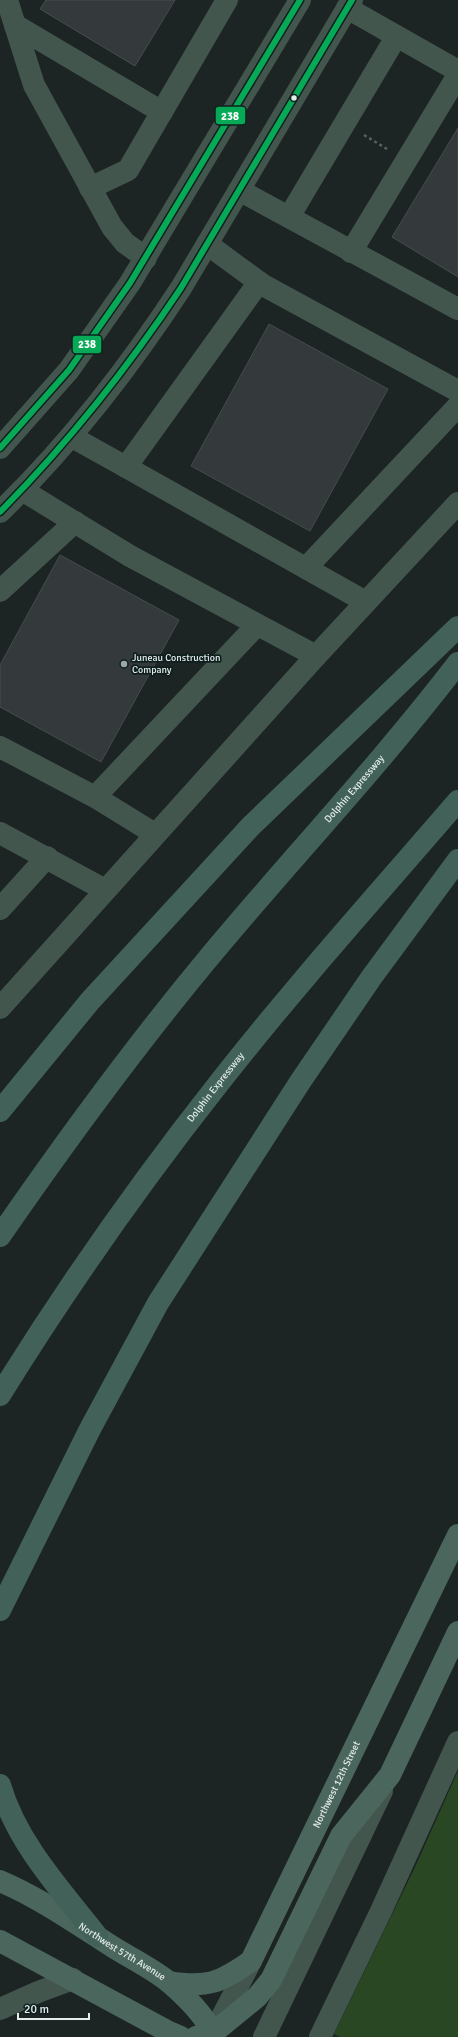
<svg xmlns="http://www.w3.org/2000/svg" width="458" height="2037" viewBox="0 0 458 2037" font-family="Signika,sans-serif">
<rect width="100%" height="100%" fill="#1c2424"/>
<polygon fill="#2a4724" points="458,1771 458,2037 340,2037 334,2034 416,1865"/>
<g fill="#343a3b" stroke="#464c4d">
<polygon points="46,0 175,0 135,66 40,9"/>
<polygon points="458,128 458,277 392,237"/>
<polygon points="269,324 388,389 310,531 191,466"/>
<polygon points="60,555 179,620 101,762 0,707 0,665"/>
</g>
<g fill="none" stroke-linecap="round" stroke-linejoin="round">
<polyline stroke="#55625e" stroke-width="2.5" stroke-dasharray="3 3" stroke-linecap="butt" points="364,135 387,149"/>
<g stroke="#43564e" stroke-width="22">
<polyline points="7,0 34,85 112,227 125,243 146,258"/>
<polyline points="347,8 458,71"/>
<polyline points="15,25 162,112"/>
<polyline points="90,188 128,170 227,0"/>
<polyline points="239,190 458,309"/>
<polyline points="289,217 396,37"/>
<polyline points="207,244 263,285 458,391"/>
<polyline points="351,252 458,75"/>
<polyline points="259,282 126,467 366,602"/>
<polyline points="72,437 126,467"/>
<polyline points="0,448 69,370 130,283 300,0"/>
<path d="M 0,512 C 70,444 128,369 181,288 L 352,0"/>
<polyline points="306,568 458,406"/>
<polyline points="0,591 75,522"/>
<polyline points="316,656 458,503"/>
<polyline points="0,747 95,797 155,834"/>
<polyline points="95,797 257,625"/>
<polyline points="0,833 105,890"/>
<polyline points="0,909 47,857"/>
<polyline points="0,1008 316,656 130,556 22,490"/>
<polyline points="0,2009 38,1992 73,1979"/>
<polyline points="213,2034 251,1961"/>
<polyline points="264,2037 382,1791"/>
<polyline points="320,2037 381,1911 458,1742"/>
</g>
<g stroke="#4a665d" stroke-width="22">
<path id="s1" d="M 0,1881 C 40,1898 77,1924 113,1947 C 132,1959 153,1969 170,1983 C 186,1997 207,2017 214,2037"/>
<polyline points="0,1941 167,2031 181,2037"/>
<path id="s2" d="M 169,1982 C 207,1988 220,1983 251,1961 L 458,1535"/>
<polyline points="196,2037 213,2033 257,1997 271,1980 341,1836 390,1775 458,1632"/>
</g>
<g stroke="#426158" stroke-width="22">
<polyline points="0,1111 90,1001 251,826 458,627"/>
<path id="s3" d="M 0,1236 C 65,1142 133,1049 206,961 C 289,861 379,766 458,663"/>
<path id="s4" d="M 0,1395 C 67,1287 140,1183 219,1083 C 295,986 378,894 458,801"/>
<polyline points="0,1610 90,1429 158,1303 300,1082 371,978 458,860"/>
<path d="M 0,1785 C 17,1843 60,1889 97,1936"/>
</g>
<g stroke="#0f1f1e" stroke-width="9">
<g id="bus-1">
<polyline points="0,448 69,370 130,283 300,0"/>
<path d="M 0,512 C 68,443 127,369 181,288 L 352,0"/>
</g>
</g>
<use href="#bus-1" stroke="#06aa56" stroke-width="6"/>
</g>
<circle fill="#e3edec" stroke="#0f1f1e" stroke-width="1.5" cx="294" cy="98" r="3.5"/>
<circle fill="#9da7a6" stroke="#0f1f1e" stroke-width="1.5" cx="124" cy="664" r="4"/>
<g text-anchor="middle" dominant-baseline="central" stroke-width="3.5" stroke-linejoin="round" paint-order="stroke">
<g font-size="10" fill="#e3edec" stroke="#0f1f1e" text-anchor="start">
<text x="132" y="658">Juneau Construction<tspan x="132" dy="12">Company</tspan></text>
</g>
<g font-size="10" fill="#e3edec" stroke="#0f1f1e">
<text stroke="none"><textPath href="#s3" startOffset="571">Dolphin Expressway</textPath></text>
<text stroke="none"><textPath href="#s4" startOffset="376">Dolphin Expressway</textPath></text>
<text stroke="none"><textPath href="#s2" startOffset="284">Northwest 12th Street</textPath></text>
<text stroke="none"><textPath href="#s1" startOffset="141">Northwest 57th Avenue</textPath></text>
</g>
</g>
<g stroke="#0f1f1e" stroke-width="1.5">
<rect x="215" y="106" width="31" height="19" rx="4" fill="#06aa56"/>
<rect x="72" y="335" width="30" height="19" rx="4" fill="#06aa56"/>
</g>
<g font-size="11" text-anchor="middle" font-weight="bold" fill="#fff">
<text x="230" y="120">238</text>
<text x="87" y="348">238</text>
</g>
<path d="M18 2013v6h71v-6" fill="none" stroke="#e3edec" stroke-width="2"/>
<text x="24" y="2013" font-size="12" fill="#e3edec" stroke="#0f1f1e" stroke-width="3" paint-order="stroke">20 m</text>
</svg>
